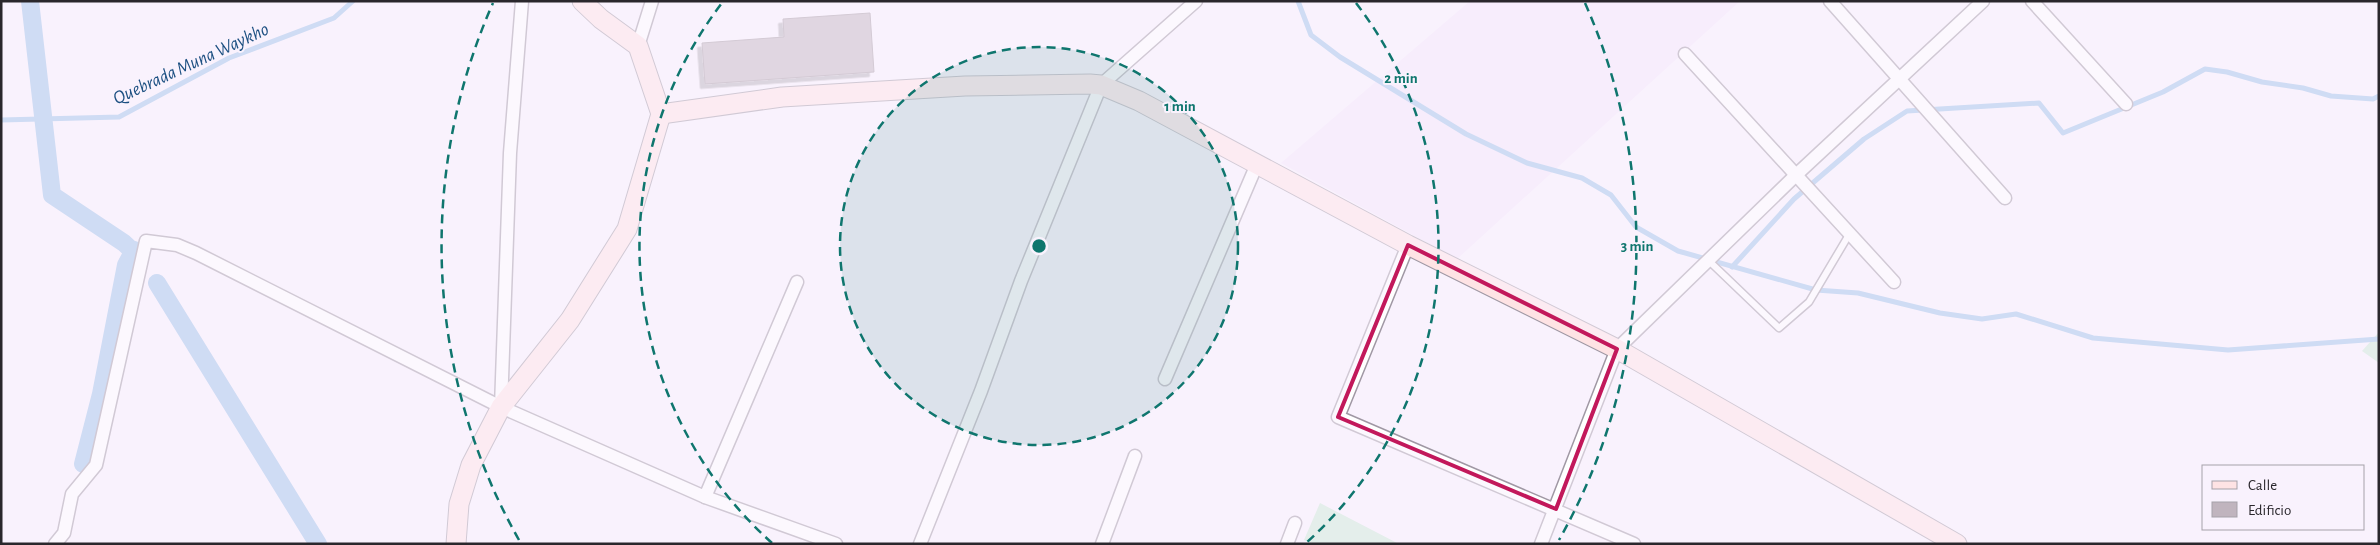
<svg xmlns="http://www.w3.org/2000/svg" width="2380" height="545" viewBox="0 0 2380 545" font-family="'Alegreya Sans',sans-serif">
<defs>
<filter id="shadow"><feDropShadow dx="-4.5" dy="4.5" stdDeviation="0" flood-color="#0004"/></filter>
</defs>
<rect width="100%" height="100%" fill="#f9f2fd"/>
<polygon fill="#f3e6fa" points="1470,1 1740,1 1457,259 1281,163"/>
<g fill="#c9e8d4">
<polygon points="2379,332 2379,363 2362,351"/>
<polygon points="1320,503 1399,544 1313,544 1304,540"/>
</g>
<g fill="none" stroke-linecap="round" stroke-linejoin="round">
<g stroke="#9cc0e8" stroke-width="5">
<polyline points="1298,1 1311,35 1340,57 1466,134 1527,163 1582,178 1611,195 1636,227 1678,251 1816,290 1858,293 1940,313 1982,319 2016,314 2093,338 2228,350 2379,339"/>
<polyline points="1,120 119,117 229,58 334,18 353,1"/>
<polyline points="1732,267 1794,199 1864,139 1907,111 2039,103 2063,133 2163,92 2205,69 2227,72 2262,82 2303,88 2331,96 2373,99 2379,96"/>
</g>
<g stroke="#9cc0e8" stroke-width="18">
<polyline points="30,1 52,195 124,243 138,256"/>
<polyline points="157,283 318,544"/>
<polyline points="83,464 101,394 126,265 134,250"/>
</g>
</g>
<polygon fill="#c0b4be" stroke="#a69aa4" filter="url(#shadow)" points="870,13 874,72 705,84 702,43 784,37 783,19"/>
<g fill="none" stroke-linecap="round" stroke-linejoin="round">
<g stroke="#a098a4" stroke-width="9">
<polyline id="lane" points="1708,260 1779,328 1809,302 1850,233"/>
</g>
<g stroke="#a098a4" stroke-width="15">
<g id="street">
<polyline points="1830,1 2005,198"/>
<polyline points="2032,1 2126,104"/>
<polyline points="638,46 652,1"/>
<polyline points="1685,54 1894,282"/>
<polyline points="1408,245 1338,417 1634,544"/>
<polyline points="1165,379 1257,164"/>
<polyline points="501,407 510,153 522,1"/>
<polyline points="705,497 797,282"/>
<polyline points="55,544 64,533 72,494 96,465 146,241 177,245 196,253 501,407 705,497 836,544"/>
<polyline points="920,544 981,391 1021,281 1101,85 1196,1"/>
<polyline points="1102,544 1135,456"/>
<polyline points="1287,544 1295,523"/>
<polyline points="1541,544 1617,349 1796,175 1983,1"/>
</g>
</g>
<g stroke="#a098a4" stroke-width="21">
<g id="secondary">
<polyline points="661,114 782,97 965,86 1090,84 1101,85 1139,101 1408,245 1617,349 1957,544"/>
<polyline points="456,544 459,504 471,465 501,407 570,320 627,229 661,114 638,46 601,19 582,1"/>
</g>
</g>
<use href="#lane" stroke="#fff" stroke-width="6"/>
<use href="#street" stroke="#fff" stroke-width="12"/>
<use href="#secondary" stroke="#fee3e4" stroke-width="19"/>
</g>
<path d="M0 0H2380V545H0ZM 1408,245 L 1617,349 L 1556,509 L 1338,417 Z" fill="#f9f2fd" fill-opacity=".55" fill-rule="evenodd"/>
<path fill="none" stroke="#c2185b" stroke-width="4" stroke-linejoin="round" d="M 1408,245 L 1617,349 L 1556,509 L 1338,417 Z"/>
<circle cx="1039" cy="246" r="199" fill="#0f766e" fill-opacity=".12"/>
<g fill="none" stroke="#0f766e" stroke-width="2.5" stroke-dasharray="9 6">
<circle cx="1039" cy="246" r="199"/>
<path d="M772 543A399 399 0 0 1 722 3M1356 3A399 399 0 0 1 1306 543"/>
<path d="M519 540A598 598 0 0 1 493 3M1585 3A598 598 0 0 1 1559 540"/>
</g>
<g text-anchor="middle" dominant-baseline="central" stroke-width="4" stroke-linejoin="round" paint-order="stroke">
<g font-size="19" font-style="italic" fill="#1d5082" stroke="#f9f2fd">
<text transform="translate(191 64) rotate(-25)">Quebrada Muna Waykho</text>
</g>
</g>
<circle cx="1039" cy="246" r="8" fill="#0f766e" stroke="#f9f2fd" stroke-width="2.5"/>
<g font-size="15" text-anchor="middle" font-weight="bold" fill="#0f766e" stroke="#f9f2fd" stroke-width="4" stroke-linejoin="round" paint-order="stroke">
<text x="1401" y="83">2 min</text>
<text x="1180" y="111">1 min</text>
<text x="1637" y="251">3 min</text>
</g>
<rect width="2380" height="545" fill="none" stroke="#2a272c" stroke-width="5"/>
<rect x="2202" y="465" width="162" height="65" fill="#f9f2fd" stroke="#a6a1a9"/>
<rect x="2212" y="481" width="25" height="8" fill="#fee3e4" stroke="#a6a1a9"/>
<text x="2248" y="490" font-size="15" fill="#2a272c">Calle</text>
<rect x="2212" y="502" width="25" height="15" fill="#c0b4be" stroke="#a6a1a9"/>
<text x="2248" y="515" font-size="15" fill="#2a272c">Edificio</text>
</svg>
